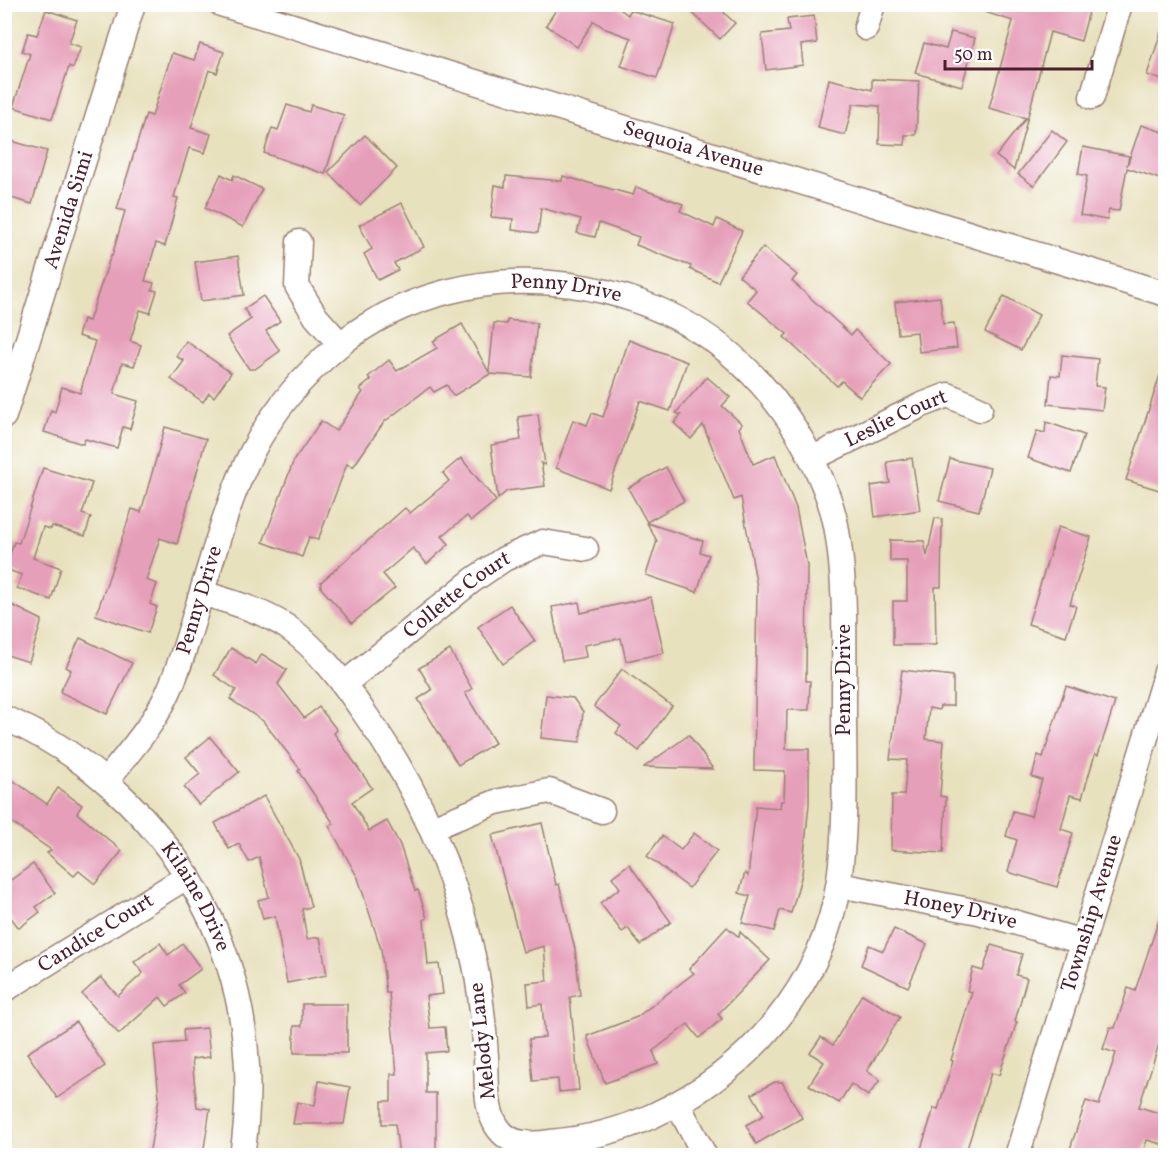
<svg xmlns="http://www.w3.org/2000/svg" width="1170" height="1160" viewBox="0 0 1170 1160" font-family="Vollkorn,serif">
<rect width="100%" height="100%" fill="#fff"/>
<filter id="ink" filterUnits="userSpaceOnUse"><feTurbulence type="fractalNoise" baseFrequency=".0167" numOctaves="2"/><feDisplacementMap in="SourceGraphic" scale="12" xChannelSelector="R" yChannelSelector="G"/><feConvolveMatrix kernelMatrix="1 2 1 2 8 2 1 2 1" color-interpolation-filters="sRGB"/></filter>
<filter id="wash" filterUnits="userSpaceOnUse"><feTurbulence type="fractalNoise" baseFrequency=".008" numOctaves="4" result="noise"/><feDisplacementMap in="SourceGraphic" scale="24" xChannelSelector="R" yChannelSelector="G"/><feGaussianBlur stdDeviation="1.35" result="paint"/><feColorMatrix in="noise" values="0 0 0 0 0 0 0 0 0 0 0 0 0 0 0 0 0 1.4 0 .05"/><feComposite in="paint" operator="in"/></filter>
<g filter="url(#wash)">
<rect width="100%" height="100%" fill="#e8e1be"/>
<g id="blocks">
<g fill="#e69fb9">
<polygon points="560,4 613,4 628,15 630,10 675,24 657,78 621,66 631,38 606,29 594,21 577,47 546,25"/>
<polygon points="683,4 731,4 724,13 735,23 720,39"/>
<polygon points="972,4 1091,4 1081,41 1050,32 1014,170 996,156 1026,118 989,108 1013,21 972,8"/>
<polygon points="46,10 77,20 69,43 81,47 73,68 69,66 52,119 13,107 30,54 22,51 28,33 37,35"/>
<polygon points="814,16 817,43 801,45 803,65 766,70 762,34 789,31 787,19"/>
<polygon points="1162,29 1166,29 1166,81 1147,75"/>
<polygon points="951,32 975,38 962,86 915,73 924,43 946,49"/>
<polygon points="200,44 224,52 217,73 209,70 191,128 211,134 205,153 189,148 174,197 178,198 165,246 156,243 145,281 154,283 152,290 157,291 150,313 140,310 130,341 141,345 134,366 122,363 114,394 138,401 130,429 123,427 117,448 85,439 83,444 44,432 51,410 55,412 62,387 80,393 95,341 78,336 83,319 89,321 111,255 112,256 125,211 117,209 146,114 152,116 172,53 194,60"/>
<polygon points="829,79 872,90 872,79 919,81 916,135 905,135 905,145 879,144 880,106 853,104 845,135 818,128"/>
<polygon points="287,105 309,112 311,105 344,115 325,174 264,153 272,128 278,130"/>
<polygon points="1141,125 1166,133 1166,181 1127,168 1119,211 1109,210 1107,220 1080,215 1087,176 1078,174 1083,147 1129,156 1127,166"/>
<polygon points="1052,130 1067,142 1034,186 1018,174"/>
<polygon points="365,135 397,168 360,205 328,172"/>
<polygon points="4,139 47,151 32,204 4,196"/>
<polygon points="221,174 232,180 234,175 262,189 243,227 205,208"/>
<polygon points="506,176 562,181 563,176 633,195 636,187 683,204 680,211 714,227 717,219 742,231 718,282 690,269 691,266 636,245 639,237 599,223 595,237 577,233 581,219 541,208 538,233 512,230 513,219 491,217 495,185 505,187"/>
<polygon points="402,203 424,247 394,263 398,270 378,280 364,254 372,249 359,225"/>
<polygon points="763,247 797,275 792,281 851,335 855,330 891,364 860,397 842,381 837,386 784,337 787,334 747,301 756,290 739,276"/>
<polygon points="238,256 244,295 201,301 195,262"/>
<polygon points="263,296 280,321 266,331 280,351 255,369 249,369 227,336 251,319 244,309"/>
<polygon points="1004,296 1039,315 1021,350 985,332"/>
<polygon points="940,297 943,324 954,323 957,348 919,352 917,332 898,334 895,302"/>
<polygon points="507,320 537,323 531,377 490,374 453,396 447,385 434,392 430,387 384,422 353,467 347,464 318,540 309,537 302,557 263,542 294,460 321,421 336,431 363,392 360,389 371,380 368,377 389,360 397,371 437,348 433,341 462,324 489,372 494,323 507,324"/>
<polygon points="629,340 687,362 670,411 640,401 609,489 556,468 573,420 587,425 592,413 603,417"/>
<polygon points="186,341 231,373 214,397 209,393 203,402 171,379 184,361 176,356"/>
<polygon points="1062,355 1098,359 1095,386 1105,387 1102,410 1048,404 1051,375 1060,376"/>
<polygon points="1162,369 1166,370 1166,492 1126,480"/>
<polygon points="707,377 730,397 722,406 742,424 739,428 753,464 775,455 796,508 807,565 806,681 810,681 809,710 787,710 786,749 809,749 809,804 802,874 791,913 780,910 774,931 742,923 750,896 739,893 745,873 748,876 756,806 780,808 781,801 784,801 785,771 754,770 757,587 741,497 734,500 703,425 691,439 674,423 681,415 676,413"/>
<polygon points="538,414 545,465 541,463 545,486 507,491 498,499 491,445 521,440 518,417"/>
<polygon points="1046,422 1084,435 1071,473 1028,458 1037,431 1045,433"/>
<polygon points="165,427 206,439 177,544 160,538 146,580 157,584 150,604 157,607 148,633 96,615 132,509 141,512"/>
<polygon points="461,458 496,501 471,521 467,516 442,536 449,544 427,564 413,548 383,574 395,588 352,623 321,588 321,582 405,508 410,513 449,481 443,473"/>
<polygon points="912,458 920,510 875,517 871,486 890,483 887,462"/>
<polygon points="950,459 990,468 979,511 939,501"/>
<polygon points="666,467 684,501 647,522 628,488"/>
<polygon points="43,468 92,483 82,514 91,517 85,536 52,526 51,529 43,527 33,558 61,568 51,600 17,588 22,575 5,569 14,542 19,543"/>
<polygon points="935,518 942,519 941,587 935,587 936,645 893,645 893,601 907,601 907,561 890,561 890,540 924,541 927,556"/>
<polygon points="647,523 703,541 700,552 709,555 697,592 646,575 657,541"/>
<polygon points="1058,527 1091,537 1070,604 1076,606 1066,636 1028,624"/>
<polygon points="651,597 664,653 626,661 621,638 584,645 586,657 562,661 552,607 579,602 581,613"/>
<polygon points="12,605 42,620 29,662 4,654 4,614 9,615"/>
<polygon points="510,605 535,641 503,664 478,627"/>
<polygon points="80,638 132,663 107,714 60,692 71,670 66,667"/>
<polygon points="231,648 256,664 262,654 287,670 278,684 304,718 319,707 337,730 334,733 372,788 352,802 369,831 387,821 400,845 415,891 418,890 427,918 424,920 428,965 439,964 443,994 426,996 430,1028 445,1027 447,1051 426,1053 426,1093 436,1093 436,1155 399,1155 395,1124 382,1124 382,1101 391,1101 391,1074 397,1074 389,993 386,993 381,949 358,878 329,826 334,824 298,771 300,769 263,721 230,699 236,690 214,675"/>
<polygon points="450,650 472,689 465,693 495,743 458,765 418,699 432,690 419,668"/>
<polygon points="622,669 672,706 639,751 616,733 621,726 594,706"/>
<polygon points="902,670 953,676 953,706 940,706 939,710 929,708 926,739 944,741 940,796 946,797 943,853 891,850 892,795 904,795 907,760 890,759"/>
<polygon points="1066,686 1115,702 1098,755 1095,754 1082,798 1070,795 1061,829 1073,833 1057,887 1008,872 1017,840 1006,836 1013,811 1031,816 1042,780 1032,777 1038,755 1043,757"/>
<polygon points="546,695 573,698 583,712 580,742 541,738"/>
<polygon points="689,735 713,769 644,767"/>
<polygon points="210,737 239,772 199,805 184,787 200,774 186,757"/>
<polygon points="4,774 47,804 58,788 82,805 77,813 122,851 95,884 79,871 74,876 47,853 51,850 4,817"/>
<polygon points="264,796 299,859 311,907 302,909 307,939 320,937 327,975 287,983 275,916 263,919 258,900 269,897 259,857 249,862 239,844 229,849 215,823"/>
<polygon points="542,823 556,885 559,884 575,949 580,995 570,997 579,1090 559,1092 558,1079 533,1081 529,1039 545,1037 542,1004 529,1006 527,983 547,981 544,946 523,952 492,835"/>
<polygon points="694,833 717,851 689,888 647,856 662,836 681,850"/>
<polygon points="33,864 55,893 36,907 40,912 19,928 4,909 4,885"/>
<polygon points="629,864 671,922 640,945 628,928 622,932 600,903 620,888 612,877"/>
<polygon points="1162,911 1166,912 1166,1022 1139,1107 1166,1115 1166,1132 1161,1144 1147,1140 1142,1155 1089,1155 1070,1149 1086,1101 1099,1105 1116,1053 1103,1049 1110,1027 1115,1028 1128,988 1135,991"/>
<polygon points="727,927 739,937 740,932 770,960 718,1014 722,1019 699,1038 688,1024 653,1051 658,1064 605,1083 587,1036 637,1017 694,973 689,969"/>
<polygon points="894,929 927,944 908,987 861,965 869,945 883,951"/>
<polygon points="160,943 168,955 183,944 201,969 179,985 185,993 167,1006 160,997 119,1034 82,994 101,977 118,996 143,973 134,962"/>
<polygon points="991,945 1022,954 1016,975 1027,978 1015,1021 1017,1022 999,1075 991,1073 965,1155 919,1155 934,1108 938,1109 953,1061 951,1060 972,992 967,991 973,968 983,971"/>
<polygon points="862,994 900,1017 867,1071 880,1080 868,1096 851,1084 839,1103 809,1085 824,1062 810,1053 821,1037 833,1045"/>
<polygon points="302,1004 347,1004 347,1053 294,1053 294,1026 302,1026"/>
<polygon points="76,1022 105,1066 57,1098 27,1053"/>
<polygon points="207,1028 210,1057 192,1059 197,1107 210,1109 203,1155 149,1155 159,1098 154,1045 184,1042 183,1030"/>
<polygon points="319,1081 350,1087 344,1124 293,1124 297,1102 315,1105"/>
<polygon points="775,1082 782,1082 802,1118 756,1144 746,1125 764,1115 752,1094"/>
</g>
</g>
</g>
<g filter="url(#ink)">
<use href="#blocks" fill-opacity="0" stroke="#998074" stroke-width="1.5"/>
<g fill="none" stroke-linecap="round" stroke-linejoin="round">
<g stroke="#998074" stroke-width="27">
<g id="minor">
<path id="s1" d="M 221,4 L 1166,294"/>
<polyline points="866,28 873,4"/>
<polyline points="1092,97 1120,4"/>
<polyline points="299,242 297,286 316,317 340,344"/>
<path id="s2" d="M 4,416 L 133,4"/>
<path id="s3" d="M 813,458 L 922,405 L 948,395 L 980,409"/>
<path id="s4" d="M 344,684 L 473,580 L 504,559 L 543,542 L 586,549"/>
<path id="s5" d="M 4,718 C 51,737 92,767 128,802 C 223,897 263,1022 242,1156"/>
<path id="s6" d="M 106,781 C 128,753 152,727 167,695 C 180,667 188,638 197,608 C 230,501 246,423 337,347 C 401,294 490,273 571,285 C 667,299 743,347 795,429 C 813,459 829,491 836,525 C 847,586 844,648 844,709 C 844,766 847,823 839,880 C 824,986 747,1073 652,1116 C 619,1131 586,1139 550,1142 C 544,1143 531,1144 524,1143 C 511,1142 500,1134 494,1121 C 485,1103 487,1077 486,1057 C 484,1026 481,995 475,965 C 456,873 420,791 365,714 C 343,682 319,649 287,627 C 261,610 231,602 202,593"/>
<polyline points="432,828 496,802 549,791 602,811"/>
<path id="s7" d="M 839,885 L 979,912 L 1083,942"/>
<path id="s8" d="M 4,990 L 188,876"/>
<polyline points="678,1105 705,1156"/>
<path id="s9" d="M 1017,1156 L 1166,672"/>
</g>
</g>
<use href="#minor" stroke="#fff" stroke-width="24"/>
</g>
</g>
<g text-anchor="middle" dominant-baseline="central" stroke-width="6" stroke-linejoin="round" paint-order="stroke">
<g font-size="21" fill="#4a1f2b" stroke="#fff">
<text stroke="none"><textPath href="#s1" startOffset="494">Sequoia Avenue</textPath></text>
<text stroke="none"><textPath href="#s2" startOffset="216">Avenida Simi</textPath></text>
<text stroke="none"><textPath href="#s6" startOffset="744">Penny Drive</textPath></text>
<text stroke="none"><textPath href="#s3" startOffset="92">Leslie Court</textPath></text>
<text stroke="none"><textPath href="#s4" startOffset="144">Collette Court</textPath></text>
<text stroke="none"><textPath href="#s6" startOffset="206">Penny Drive</textPath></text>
<text transform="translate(844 680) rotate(-90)">Penny Drive</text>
<text stroke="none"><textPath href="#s5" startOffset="268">Kilaine Drive</textPath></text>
<text stroke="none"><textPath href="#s7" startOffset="124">Honey Drive</textPath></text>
<text stroke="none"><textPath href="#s9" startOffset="254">Township Avenue</textPath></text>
<text stroke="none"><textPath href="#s8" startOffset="108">Candice Court</textPath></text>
<text transform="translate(483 1041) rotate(-96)">Melody Lane</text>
</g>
</g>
<rect width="1170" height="1160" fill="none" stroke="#fff" stroke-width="24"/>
<path d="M945 60v9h147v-9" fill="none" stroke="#4a1f2b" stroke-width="3"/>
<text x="954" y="60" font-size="18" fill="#4a1f2b" stroke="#ffffff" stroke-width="4.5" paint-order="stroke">50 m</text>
</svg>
